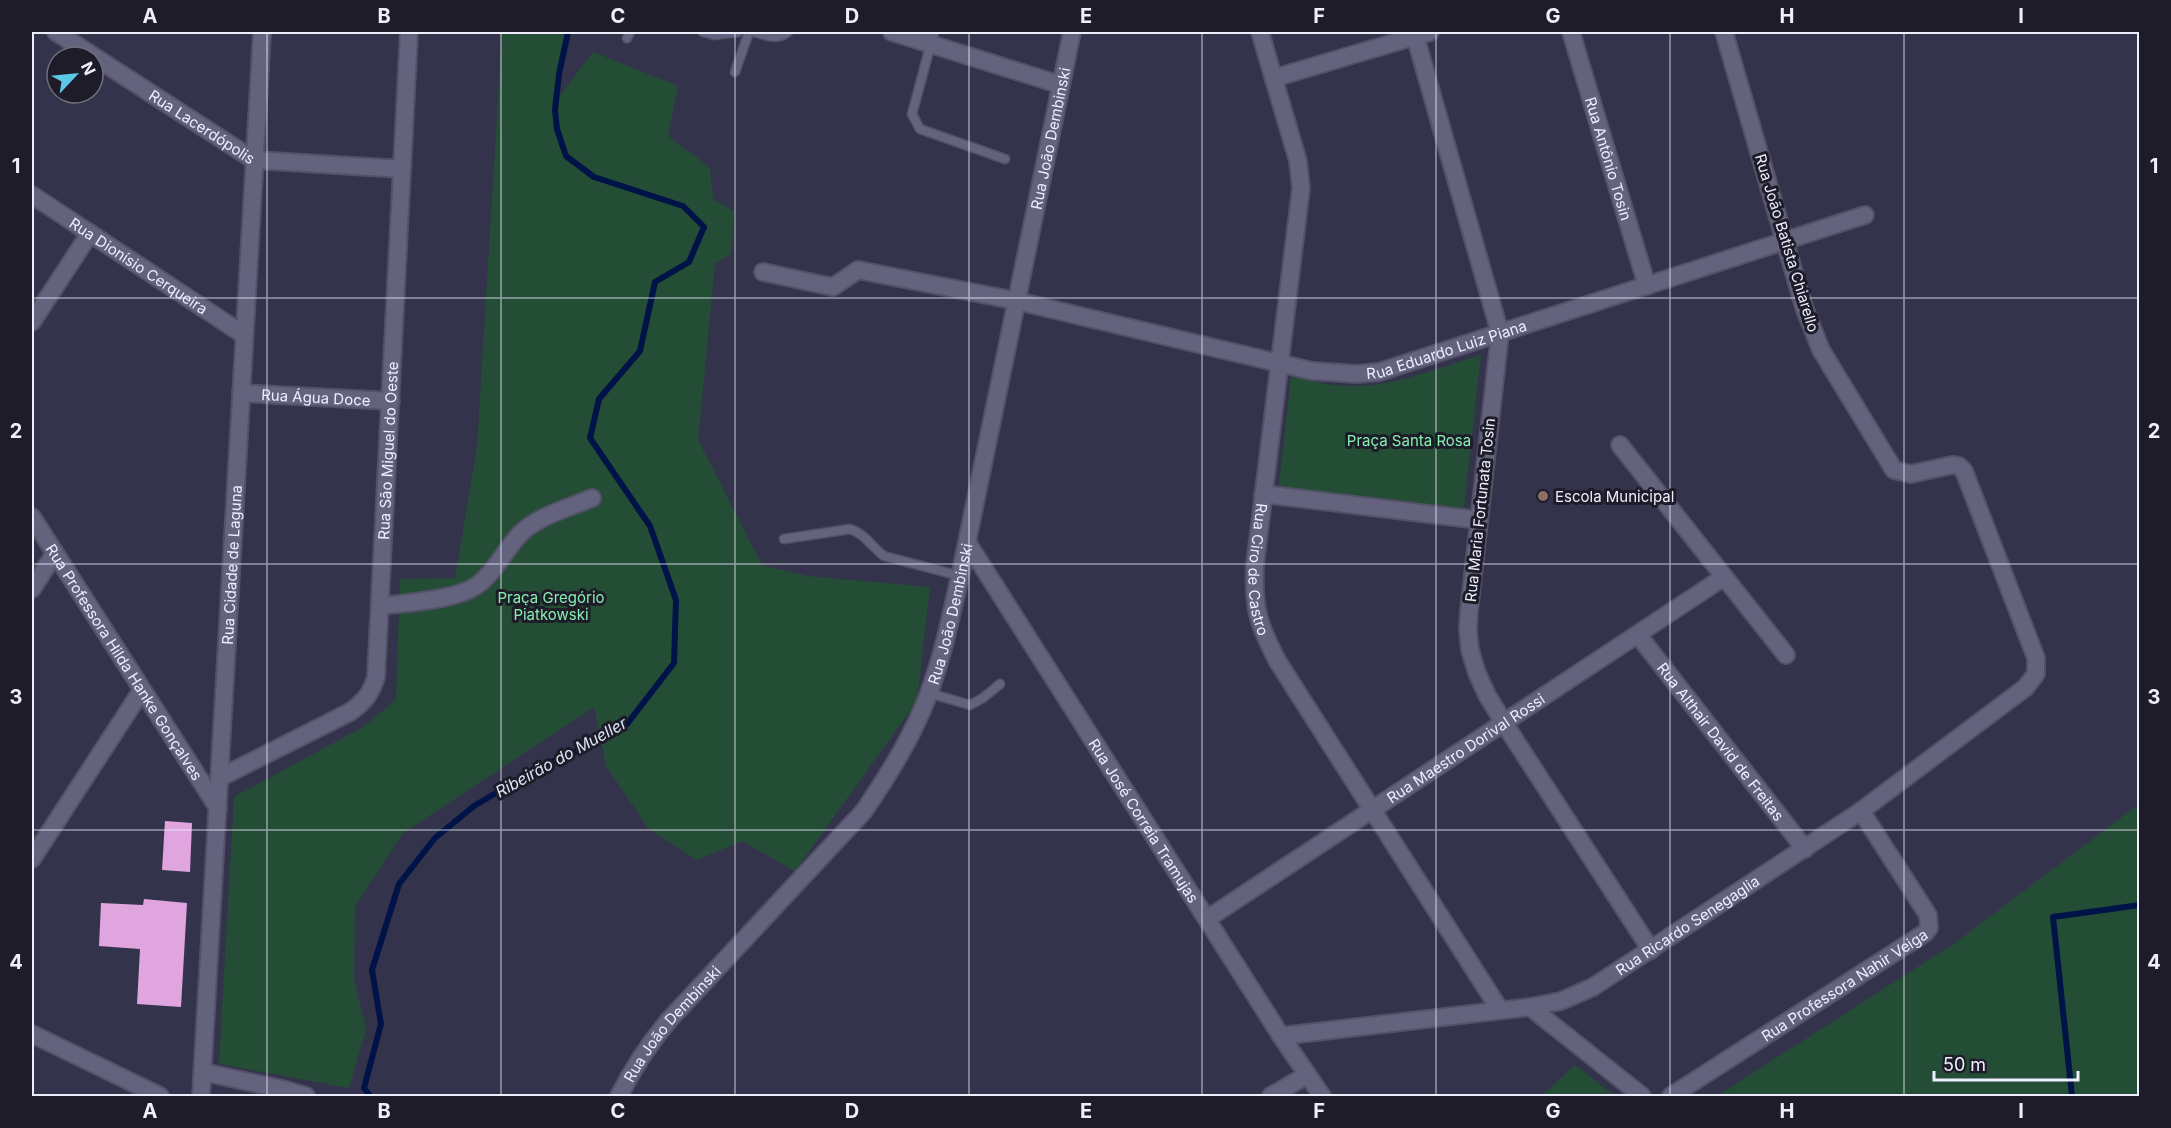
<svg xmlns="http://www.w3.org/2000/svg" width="2171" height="1128" viewBox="0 0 2171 1128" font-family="Inter,sans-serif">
<rect width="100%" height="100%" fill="#34334c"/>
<g fill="#244d35">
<polygon points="502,32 571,32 552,106 593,52 678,86 668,136 710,168 713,199 734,211 731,254 715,264 698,440 762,565 807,576 930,587 917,701 795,871 742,841 697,860 648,828 606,766 594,707 403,833 355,906 354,980 366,1029 349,1088 219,1064 234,797 363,727 396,700 400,579 455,578 477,447"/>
<path d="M 1481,355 L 1464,508 L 1279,487 L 1291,376 C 1311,381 1331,386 1351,386 C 1394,387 1440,367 1481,355 Z"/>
<polygon points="2139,804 2139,1096 1717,1096 1955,943"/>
<polygon points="1575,1065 1615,1096 1541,1096"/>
</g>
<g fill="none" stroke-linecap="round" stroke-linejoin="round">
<g stroke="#001348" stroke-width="6">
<polyline points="370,1096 364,1088 381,1024 372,970 399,884 435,838 474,806 538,768 597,742 627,724 674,663 676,600 650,526 590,438 599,399 640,351 655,282 689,262 704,227 683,206 594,177 566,156 557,129 555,110 559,74 568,32"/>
<polyline points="2072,1096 2053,917 2140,905"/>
</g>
</g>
<g fill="#e0a5df">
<polygon points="165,821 192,823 190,872 162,870"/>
<polygon points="144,899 187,903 181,1007 137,1004 140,949 99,946 101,903 143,905"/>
</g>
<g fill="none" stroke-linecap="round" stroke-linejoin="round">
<g stroke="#535167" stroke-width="11">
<g id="service">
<polyline points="703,32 714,35 738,32"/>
<path d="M 754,32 C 766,35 777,41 788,32"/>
<polyline points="934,32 912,114 920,129 1005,159"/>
<polyline points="627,38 630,32"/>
<polyline points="735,72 749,32"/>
<path d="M 784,539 L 850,529 C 864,533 872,547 884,556 L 960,576"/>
<polyline points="929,693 970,705 983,698 1000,684"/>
</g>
</g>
<g stroke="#535167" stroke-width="20">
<g id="minor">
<path id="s1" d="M 56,32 L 254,160 L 402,169"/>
<polyline points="892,32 1061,85"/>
<path id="s2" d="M 1260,32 L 1298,161 L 1301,188 L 1255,565 C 1253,608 1258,624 1278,662 L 1500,1010"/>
<polyline points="1414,32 1500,333 1469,611 1468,630 1470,650 1477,673 1487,695 1504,723 1651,950"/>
<path id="s3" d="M 1571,32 L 1647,286"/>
<polyline points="1274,78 1430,32"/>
<path id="s4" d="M 32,195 L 244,335"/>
<path id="s5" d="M 763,272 L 833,287 L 858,270 L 1017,301 L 1312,371 L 1357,374 L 1379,372 L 1865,215"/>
<polyline points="32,322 90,233"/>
<path id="s6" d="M 241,393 L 391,401"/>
<polyline points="1620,445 1786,655"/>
<polyline points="1263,494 1479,520"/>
<path id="s7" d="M 32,517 L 218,808"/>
<path id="s8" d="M 967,542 L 1281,1036 L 1322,1096"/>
<polyline points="32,589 55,553"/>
<path d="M 381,606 C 409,602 452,601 476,586 C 495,573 505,549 521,533 C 540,515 569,508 592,498"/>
<path id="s9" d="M 1638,635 L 1805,849"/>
<path id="s10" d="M 219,778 L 350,712 C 364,702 371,694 376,677 L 409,32"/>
<polyline points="32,859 142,690"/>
<path id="s11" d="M 1207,919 L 1724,577"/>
<polyline points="1530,1007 1642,1096"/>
<polyline points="32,1034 160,1096"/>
<path id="s12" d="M 1281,1036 L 1530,1007 L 1561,1001 L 1593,987 L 1861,811 L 2025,688 L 2036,674 L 2036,658 L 1964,471 L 1959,466 L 1952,465 L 1911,474 L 1894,470 L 1821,350 L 1804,307 L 1724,32"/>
<polyline points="203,1072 286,1090 306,1096"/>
<path id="s13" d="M 201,1096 L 262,32"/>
<polyline points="1271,1096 1307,1075"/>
<path id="s14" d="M 1671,1096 L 1925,933 L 1929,928 L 1928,915 L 1861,811"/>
</g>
</g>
<g stroke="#535167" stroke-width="20">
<g id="secondary">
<path id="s15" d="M 619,1096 C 633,1068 649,1044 669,1020 L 864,811 C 889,774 913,736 929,693 C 943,655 951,616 960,576 L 1072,32"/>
</g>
</g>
<use href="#service" stroke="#64637e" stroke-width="8"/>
<use href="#minor" stroke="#64637e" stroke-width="16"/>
<use href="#secondary" stroke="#64637e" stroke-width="16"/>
</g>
<path fill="none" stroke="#eef" stroke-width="1.5" stroke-opacity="0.55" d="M 267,32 L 267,1096M 501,32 L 501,1096M 735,32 L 735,1096M 969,32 L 969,1096M 1202,32 L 1202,1096M 1436,32 L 1436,1096M 1670,32 L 1670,1096M 1904,32 L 1904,1096M 32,298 L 2140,298M 32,564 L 2140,564M 32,830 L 2140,830"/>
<circle fill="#8d6e63" stroke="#1d1c28" stroke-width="2" cx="1543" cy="496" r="6"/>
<g text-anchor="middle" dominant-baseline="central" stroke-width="6" stroke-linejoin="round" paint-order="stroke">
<g font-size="15" fill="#eef" stroke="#1d1c28">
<text stroke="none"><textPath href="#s1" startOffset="174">Rua Lacerdópolis</textPath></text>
<text stroke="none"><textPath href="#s15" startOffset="1080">Rua João Dembinski</textPath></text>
<text stroke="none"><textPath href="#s3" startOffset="132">Rua Antônio Tosin</textPath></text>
<text transform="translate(1787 243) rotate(73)">Rua João Batista Chiarello</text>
<text stroke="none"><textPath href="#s4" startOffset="128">Rua Dionísio Cerqueira</textPath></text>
<text stroke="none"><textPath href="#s5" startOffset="705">Rua Eduardo Luiz Piana</textPath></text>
<text stroke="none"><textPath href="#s6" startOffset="75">Rua Água Doce</textPath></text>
<text stroke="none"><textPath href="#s10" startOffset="418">Rua São Miguel do Oeste</textPath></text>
<text transform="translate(1480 510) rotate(-84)">Rua Maria Fortunata Tosin</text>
<text stroke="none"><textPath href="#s13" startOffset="532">Rua Cidade de Laguna</textPath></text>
<text stroke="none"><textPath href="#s2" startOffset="546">Rua Ciro de Castro</textPath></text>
<text stroke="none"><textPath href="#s15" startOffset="594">Rua João Dembinski</textPath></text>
<text stroke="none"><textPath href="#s7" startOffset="172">Rua Professora Hilda Hanke Gonçalves</textPath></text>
<text stroke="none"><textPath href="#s9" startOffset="135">Rua Althair David de Freitas</textPath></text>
<text stroke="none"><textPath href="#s11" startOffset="310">Rua Maestro Dorival Rossi</textPath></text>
<text stroke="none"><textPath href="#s8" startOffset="330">Rua José Correia Tramujas</textPath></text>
<text stroke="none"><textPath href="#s12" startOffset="430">Rua Ricardo Senegaglia</textPath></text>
<text stroke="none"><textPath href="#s14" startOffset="206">Rua Professora Nahir Veiga</textPath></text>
<text stroke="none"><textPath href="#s15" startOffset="90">Rua João Dembinski</textPath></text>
</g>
<g font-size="15" fill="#86efb0" stroke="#1d1c28">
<text x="1409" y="440">Praça Santa Rosa</text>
<text x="551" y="597">Praça Gregório<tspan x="551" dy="17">Piatkowski</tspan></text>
</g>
<g font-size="15" fill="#eef" stroke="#1d1c28" text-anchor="start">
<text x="1555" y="496">Escola Municipal</text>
</g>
<g font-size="16" font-style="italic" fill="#dae4f6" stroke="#1d1c28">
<text transform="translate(561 757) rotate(-29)">Ribeirão do Mueller</text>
</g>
</g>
<rect width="2171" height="1128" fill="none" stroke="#1d1c28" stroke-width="66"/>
<g transform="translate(75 75) rotate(64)"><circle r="28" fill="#1d1c28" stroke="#71707e" stroke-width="1.5"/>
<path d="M0-4.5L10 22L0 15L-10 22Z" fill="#5ac8e6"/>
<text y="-9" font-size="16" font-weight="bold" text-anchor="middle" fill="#eeeeff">N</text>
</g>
<path d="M1934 1071v9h144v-9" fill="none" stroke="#eeeeff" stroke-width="3"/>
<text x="1943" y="1071" font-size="18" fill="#eeeeff" stroke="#1d1c28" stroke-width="4.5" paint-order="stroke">50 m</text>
<rect x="33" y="33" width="2105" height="1062" fill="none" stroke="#eef" stroke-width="2"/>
<g font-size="20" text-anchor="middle" font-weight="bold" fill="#eef">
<text x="150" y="23">A</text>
<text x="384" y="23">B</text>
<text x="618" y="23">C</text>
<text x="852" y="23">D</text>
<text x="1086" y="23">E</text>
<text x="1319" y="23">F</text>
<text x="1553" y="23">G</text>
<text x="1787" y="23">H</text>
<text x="2021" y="23">I</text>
<text x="16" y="173">1</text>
<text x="2154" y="173">1</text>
<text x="16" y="438">2</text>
<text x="2154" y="438">2</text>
<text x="16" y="704">3</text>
<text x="2154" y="704">3</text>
<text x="16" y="969">4</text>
<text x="2154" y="969">4</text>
<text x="150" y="1118">A</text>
<text x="384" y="1118">B</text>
<text x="618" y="1118">C</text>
<text x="852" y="1118">D</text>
<text x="1086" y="1118">E</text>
<text x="1319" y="1118">F</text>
<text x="1553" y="1118">G</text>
<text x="1787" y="1118">H</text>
<text x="2021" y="1118">I</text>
</g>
</svg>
